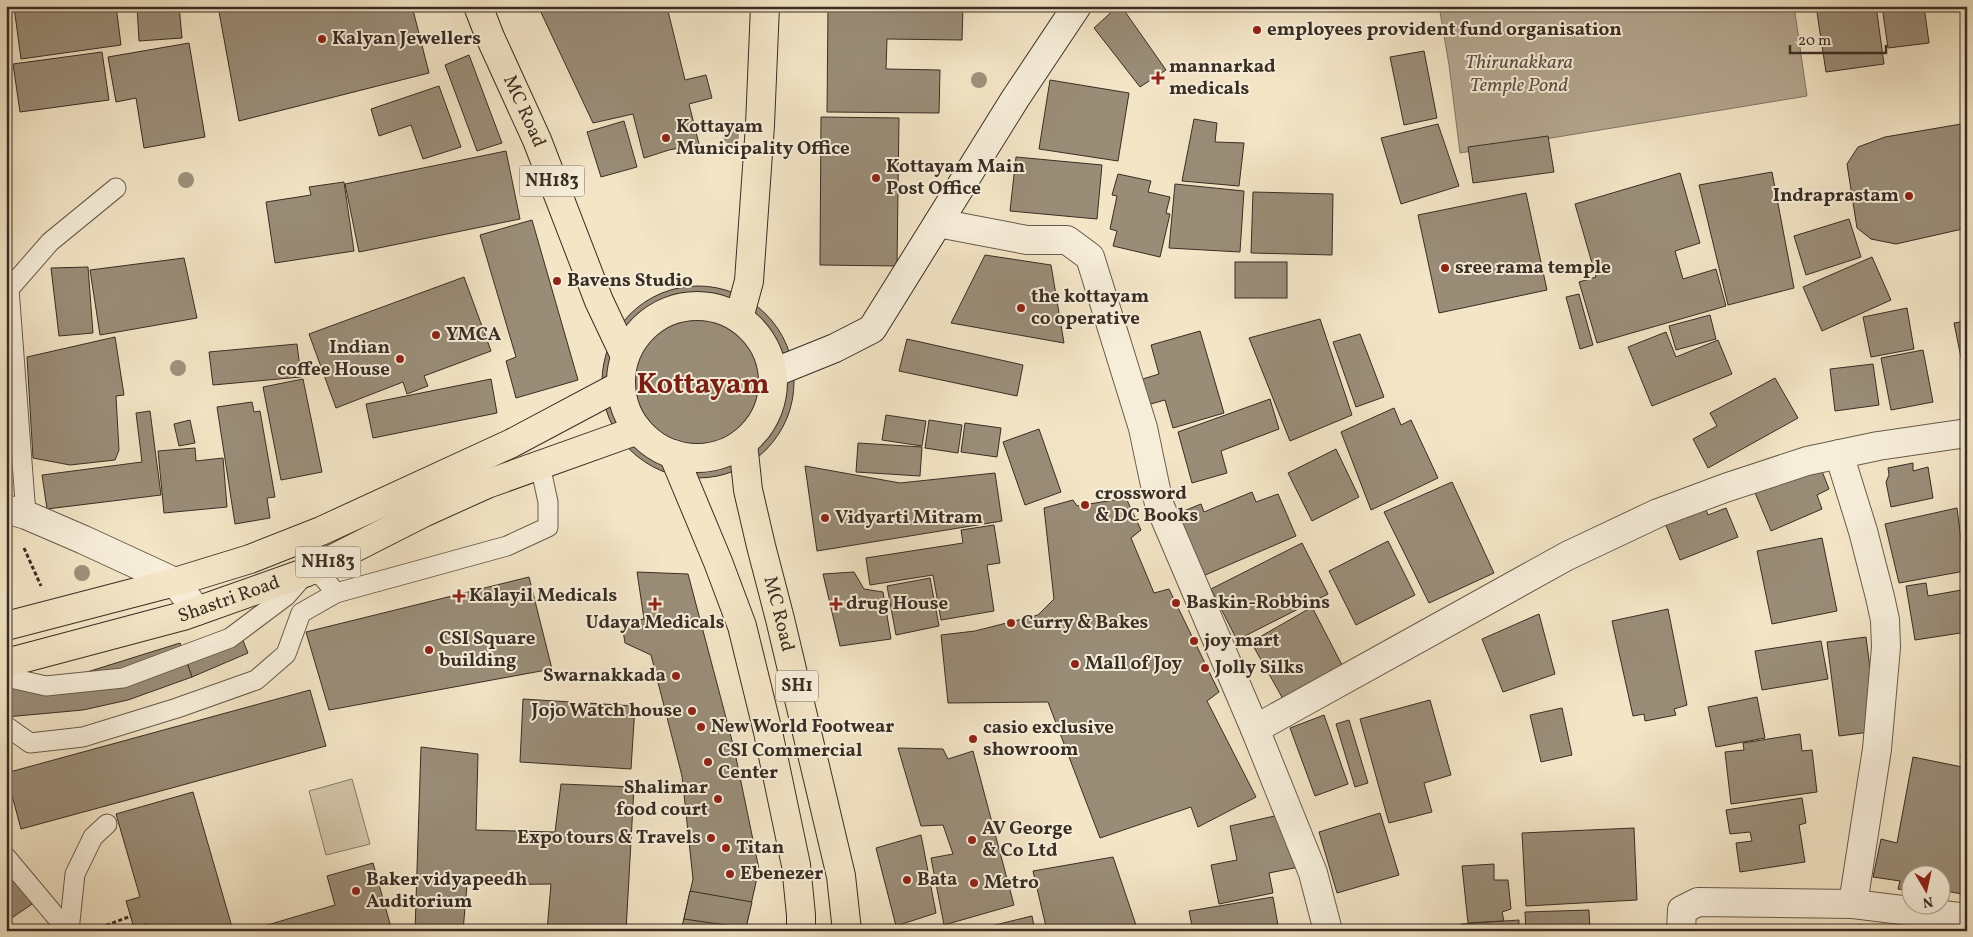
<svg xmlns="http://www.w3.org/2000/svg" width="1973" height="937" viewBox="0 0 1973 937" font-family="Vollkorn,serif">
<rect width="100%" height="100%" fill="#f3e5c6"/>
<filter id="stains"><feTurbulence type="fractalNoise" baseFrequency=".004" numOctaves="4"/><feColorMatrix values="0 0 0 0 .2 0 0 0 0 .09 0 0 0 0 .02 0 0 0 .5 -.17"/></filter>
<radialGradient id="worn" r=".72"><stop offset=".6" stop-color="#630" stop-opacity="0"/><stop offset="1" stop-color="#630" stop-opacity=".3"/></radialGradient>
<polygon fill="#d3c6aa" stroke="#867a67" points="352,779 370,844 326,855 309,791"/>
<polygon fill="#b4a68f" stroke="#837664" points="1439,6 1794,6 1807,96 1460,153 1449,65"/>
<g fill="#9a8d78" stroke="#392d24">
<polygon points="116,6 121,45 21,59 14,7"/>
<polygon points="137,6 179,6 182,38 139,41"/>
<polygon points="218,6 412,6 429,73 239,121"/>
<polygon points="538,6 685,6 668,11 685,80 706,75 712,98 689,104 699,144 669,150 644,158 633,114 593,123"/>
<polygon points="828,6 963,6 962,40 887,39 886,69 940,70 939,113 827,112"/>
<polygon points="1118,6 1121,6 1166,70 1140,87 1094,28"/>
<polygon points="1816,6 1876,6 1884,64 1826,72"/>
<polygon points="1882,6 1924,6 1929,43 1888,48"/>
<polygon points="189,43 205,137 144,148 136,98 116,102 108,57"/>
<polygon points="1424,51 1437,118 1404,125 1390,57"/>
<polygon points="102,52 109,100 20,112 13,64"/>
<polygon points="469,55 502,143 477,151 445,65"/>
<polygon points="1050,80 1129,93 1118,161 1039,149"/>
<polygon points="439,86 461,147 423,159 411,125 379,136 371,109"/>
<polygon points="821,117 899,118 897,266 820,265"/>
<polygon points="1194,119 1217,123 1215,142 1244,143 1239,186 1182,181"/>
<polygon points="624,121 637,167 601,177 587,132"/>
<polygon points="1967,123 1967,228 1896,244 1871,239 1857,228 1847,164 1858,147 1885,137"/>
<polygon points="1438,124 1459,186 1401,204 1381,138"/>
<polygon points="1548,136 1554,172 1473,183 1468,147"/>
<polygon points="506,151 520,219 359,252 345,184"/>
<polygon points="1016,157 1102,165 1097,219 1010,211"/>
<polygon points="1772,172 1794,288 1728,305 1699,185"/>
<polygon points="1680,173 1700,243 1675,251 1683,279 1716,269 1726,306 1597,343 1579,282 1596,277 1575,204"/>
<polygon points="1118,174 1151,181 1148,192 1170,197 1166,213 1170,214 1160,257 1113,246 1117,231 1110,229 1117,196 1112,195"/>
<polygon points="344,182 354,251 275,263 266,202 311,195 309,187"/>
<polygon points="1175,184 1244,191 1240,252 1169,248"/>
<polygon points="1253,192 1333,194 1332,255 1251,253"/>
<polygon points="1526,193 1547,290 1439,313 1418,215"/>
<polygon points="1849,219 1861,257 1806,275 1794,236"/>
<polygon points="532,220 578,380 516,398 506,361 516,357 480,235"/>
<polygon points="985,255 1051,265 1064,343 951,323"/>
<polygon points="1872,257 1891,300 1822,331 1803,287"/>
<polygon points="184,258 197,318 100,335 90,270"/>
<rect x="1235" y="262" width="52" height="36"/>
<polygon points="88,267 93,333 59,336 51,268"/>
<polygon points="464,277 491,351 424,376 428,386 407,394 403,382 336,408 309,334"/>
<circle cx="698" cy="382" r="96"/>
<polygon points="1579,294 1593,345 1580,349 1566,297"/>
<polygon points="1907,308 1914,349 1871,357 1863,317"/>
<polygon points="1710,315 1716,339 1676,350 1669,326"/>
<polygon points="1320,319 1352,415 1290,441 1249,338"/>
<polygon points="1967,321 1967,377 1965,377 1954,323"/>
<polygon points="1200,331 1224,413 1173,428 1165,400 1140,407 1133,382 1159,374 1151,345"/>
<polygon points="1666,332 1676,357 1718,340 1732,374 1652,406 1628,347"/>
<polygon points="1360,334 1384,397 1356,407 1333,342"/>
<polygon points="115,337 124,395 116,396 119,450 115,460 70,465 33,458 27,357"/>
<polygon points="907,339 1023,365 1017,396 899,371"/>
<polygon points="297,344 301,377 213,385 209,352"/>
<polygon points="1923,350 1933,402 1891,410 1881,358"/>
<polygon points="1873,364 1879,405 1835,411 1830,369"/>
<polygon points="1775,378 1798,418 1708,468 1693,439 1717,426 1710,413"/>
<polygon points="303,379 322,472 281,480 263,387"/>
<polygon points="491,379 497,413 373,438 366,404"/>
<polygon points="1270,399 1279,429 1221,451 1227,473 1192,483 1178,432"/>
<polygon points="252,402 254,412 260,411 275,497 267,498 270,518 235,524 217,407"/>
<polygon points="1394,408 1401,425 1411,420 1438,478 1371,510 1341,432"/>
<polygon points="150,411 161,495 47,509 42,475 142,462 136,413"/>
<polygon points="886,415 926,421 922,446 882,440"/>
<polygon points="190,420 195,443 179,446 174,424"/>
<polygon points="929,420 962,425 958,453 925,448"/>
<polygon points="965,423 1001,428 997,457 961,452"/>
<polygon points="1039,429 1061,492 1025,505 1003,442"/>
<polygon points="858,443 922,447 920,476 856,472"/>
<polygon points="195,448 196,461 223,458 227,507 164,513 158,451"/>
<polygon points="1336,449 1359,497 1312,521 1288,473"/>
<polygon points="1818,461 1829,489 1817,495 1822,509 1771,531 1753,488"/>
<polygon points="1913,463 1913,471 1928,467 1933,498 1891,507 1886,482 1889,475 1888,468"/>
<polygon points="805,466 900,483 995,473 1002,521 817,551"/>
<polygon points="1452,482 1494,573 1429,603 1384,512"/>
<polygon points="1252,492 1256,502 1278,494 1296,536 1196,579 1169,517 1201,504 1204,512"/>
<polygon points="1126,498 1141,530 1131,538 1154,593 1169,589 1219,692 1207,701 1256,797 1198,827 1191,807 1100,838 1048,702 948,703 941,635 975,631 1038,615 1054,599 1044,508 1073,500 1077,506"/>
<polygon points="1703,502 1708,515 1726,508 1738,537 1680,560 1663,518"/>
<polygon points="1957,508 1965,571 1899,583 1885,524"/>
<polygon points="994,525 1000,563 987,565 994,611 941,620 933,575 870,585 866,558 963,543 961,530"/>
<polygon points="1822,538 1837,611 1772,624 1757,551"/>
<polygon points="1388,541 1415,595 1356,625 1329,571"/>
<polygon points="1302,543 1328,594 1237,640 1211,589"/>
<polygon points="637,572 688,574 734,748 759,869 745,931 681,931 693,879 682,776 651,655 625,643 622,624 644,619"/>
<polygon points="854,572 864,589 883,592 891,639 840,646 823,574"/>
<polygon points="529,577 552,669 329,710 306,632"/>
<polygon points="930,578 939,626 896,635 887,586"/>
<polygon points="1926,583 1928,596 1967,589 1967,632 1915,640 1906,586"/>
<polygon points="1312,607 1343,667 1283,699 1251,642"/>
<polygon points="1668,609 1687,705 1674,709 1676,715 1645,721 1644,714 1633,716 1612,621"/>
<polygon points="1539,614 1555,674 1503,692 1482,639"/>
<polygon points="1866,637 1878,731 1839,736 1827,642"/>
<polygon points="242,638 248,653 192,677 187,663"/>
<polygon points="1821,641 1828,679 1762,690 1755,651"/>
<polygon points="180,643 192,677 128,700 83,710 6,717 6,690 87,672"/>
<polygon points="310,690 326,746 21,829 6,773"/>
<polygon points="1757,697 1765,738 1716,747 1708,707"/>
<polygon points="523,699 635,706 631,769 520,762"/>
<polygon points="1430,700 1451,775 1424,783 1432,812 1389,823 1360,719"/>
<polygon points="1562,708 1572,755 1541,762 1530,715"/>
<polygon points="1324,715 1348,784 1315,796 1290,728"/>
<polygon points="1964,716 1967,716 1967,759 1961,758"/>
<polygon points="1349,720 1368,783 1355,787 1336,724"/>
<polygon points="1800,734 1802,751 1812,750 1817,792 1731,804 1725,752 1744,750 1743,743"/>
<polygon points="421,747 478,754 476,830 555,832 561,784 634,787 626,931 547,931 551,884 467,885 463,931 415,931"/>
<polygon points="898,748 943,749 948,759 973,751 1014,905 944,925 931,858 953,854 943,825 921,826"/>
<polygon points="1913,757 1967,768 1967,871 1962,894 1940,890 1940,874 1910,874 1910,891 1898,889 1900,881 1873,877 1881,839 1897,843"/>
<polygon points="193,792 232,927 229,931 150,931 148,924 134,928 126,901 140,897 116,814"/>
<polygon points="1802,798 1806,823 1799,825 1805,862 1740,872 1736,843 1752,841 1750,832 1730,834 1726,810"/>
<polygon points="1288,813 1299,867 1269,873 1273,893 1219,904 1211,865 1237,860 1230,826"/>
<polygon points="1380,813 1399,875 1337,893 1319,832"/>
<polygon points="1634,828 1637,900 1526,906 1522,833"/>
<polygon points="921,835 936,913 896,926 876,848"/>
<polygon points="1113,857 1138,931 1047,931 1033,871"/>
<polygon points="373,863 392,931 247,931 335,905 327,876"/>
<polygon points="1494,864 1494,880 1508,880 1511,909 1502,912 1504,921 1468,923 1462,866"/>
<polygon points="6,866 32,904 6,922"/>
<polygon points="690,891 752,902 746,928 684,919"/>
<polygon points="1273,897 1279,931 1193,931 1189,911"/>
<polygon points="1589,910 1590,931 1526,931 1525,912"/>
<polygon points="1032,916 1035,931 970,931"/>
<polygon points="1519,920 1519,931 1462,931 1461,924"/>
<polygon points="1861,925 1861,931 1828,931 1827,929"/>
<polygon points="1917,926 1918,931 1878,931"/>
</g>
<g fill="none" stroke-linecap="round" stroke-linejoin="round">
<g stroke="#685b4c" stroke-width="21">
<g id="service">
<polyline points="26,515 9,289 50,242 116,188"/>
<polyline points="6,677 46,686 123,678 230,638 286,596 307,572 322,576 336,593"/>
<polyline points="6,726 30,743 83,737 177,708 256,680 286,654 301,613 336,593 507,546 548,527 548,502 540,465"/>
<polyline points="6,857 68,931"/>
<polyline points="69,931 75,874 93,837 107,824"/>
</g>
</g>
<g stroke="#685b4c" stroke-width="30">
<g id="minor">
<polyline points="938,223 1027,240 1067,240 1090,257 1143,428 1159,504 1255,729 1313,873 1328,931"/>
<polyline points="1839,454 1863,531 1880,597 1885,620 1886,647 1877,749 1853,904"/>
<polyline points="6,509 26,515 84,540 175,582 197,611"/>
<polyline points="1255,729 1567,556 1658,513 1725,488 1807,461 1878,446 1967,433"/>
<polyline points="1681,931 1682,910 1698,902 1853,904 1967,918"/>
</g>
</g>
<g stroke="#392d24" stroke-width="30">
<polyline id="secondary" points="773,373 835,348 872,329 1015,99 1077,6"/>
</g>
<g stroke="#392d24" stroke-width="30">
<g id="primary">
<path id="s1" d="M 743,443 L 748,490 L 761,546 L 780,619 L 841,876 L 847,931"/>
<polyline points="673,454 718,562 742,626 768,732 796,865 801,915 801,931"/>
</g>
</g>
<g stroke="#392d24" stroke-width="30">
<g id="trunk">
<path id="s2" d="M 478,6 L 490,37 L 537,140 L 599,301 L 625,356"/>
<circle cx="697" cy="382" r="76"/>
<polyline points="739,318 749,281 760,125 765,6"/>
<polyline points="6,626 175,582 250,559 321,531 512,443 621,385"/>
<path id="s3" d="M 6,663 L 183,616 L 307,572 L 425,512 L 487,484 L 638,430"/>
</g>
</g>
<g stroke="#392d24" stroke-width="3" stroke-dasharray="4 2.5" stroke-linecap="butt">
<polyline points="24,548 41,586"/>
<polyline points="94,930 131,916"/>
</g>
<use href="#service" stroke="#f7eeda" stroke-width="19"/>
<use href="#minor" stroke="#f7eeda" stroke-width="28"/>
<use href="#secondary" stroke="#f7eeda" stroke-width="28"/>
<use href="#primary" stroke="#f3e5c6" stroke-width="28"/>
<use href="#trunk" stroke="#f3e5c6" stroke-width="28"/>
</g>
<g fill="#9e917c">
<circle cx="979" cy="80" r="8"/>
<circle cx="731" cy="136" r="8"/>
<circle cx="186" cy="180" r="8"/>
<circle cx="178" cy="368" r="8"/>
<circle cx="82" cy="573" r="8"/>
</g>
<g fill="#8f2418" stroke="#f7eeda" stroke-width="2">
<circle cx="1257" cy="30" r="5"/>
<circle cx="322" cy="39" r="5"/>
<path d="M1155.5 70.5h5v5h5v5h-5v5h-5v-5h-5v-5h5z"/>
<circle cx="666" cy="138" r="5"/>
<circle cx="876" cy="178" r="5"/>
<circle cx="1909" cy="196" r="5"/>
<circle cx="1445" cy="268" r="5"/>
<circle cx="557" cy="281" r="5"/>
<circle cx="1021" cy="308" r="5"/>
<circle cx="436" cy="335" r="5"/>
<circle cx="400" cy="359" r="5"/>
<circle cx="1085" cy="505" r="5"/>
<circle cx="825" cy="518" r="5"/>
<path d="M456.5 588.5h5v5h5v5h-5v5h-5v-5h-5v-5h5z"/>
<circle cx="1176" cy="603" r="5"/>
<path d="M652.5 596.5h5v5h5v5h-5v5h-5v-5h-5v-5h5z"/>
<path d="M833.5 596.5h5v5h5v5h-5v5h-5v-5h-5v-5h5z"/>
<circle cx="1011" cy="623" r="5"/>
<circle cx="1194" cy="641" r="5"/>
<circle cx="429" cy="650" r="5"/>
<circle cx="1075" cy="664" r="5"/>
<circle cx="1205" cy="668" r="5"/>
<circle cx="676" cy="676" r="5"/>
<circle cx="692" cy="711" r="5"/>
<circle cx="701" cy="727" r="5"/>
<circle cx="973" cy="739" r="5"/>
<circle cx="708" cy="762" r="5"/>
<circle cx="718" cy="799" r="5"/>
<circle cx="711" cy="838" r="5"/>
<circle cx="972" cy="840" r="5"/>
<circle cx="726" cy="848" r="5"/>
<circle cx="730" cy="874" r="5"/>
<circle cx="907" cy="880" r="5"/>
<circle cx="974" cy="883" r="5"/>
<circle cx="356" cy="891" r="5"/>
</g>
<g text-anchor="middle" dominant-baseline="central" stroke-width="4" stroke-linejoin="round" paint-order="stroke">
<g fill="#f7eeda" stroke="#72675b" stroke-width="1">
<rect x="519.5" y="165.5" width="65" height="31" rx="4"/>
<rect x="295.5" y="546.5" width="65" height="31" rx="4"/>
<rect x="776" y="670.5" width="42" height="31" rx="4"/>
</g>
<g font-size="18" font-weight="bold" fill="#392d24">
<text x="552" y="181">NH183</text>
<text x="328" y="562">NH183</text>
<text x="797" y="686">SH1</text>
</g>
<g font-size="19" font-weight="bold" fill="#392d24" stroke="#f7eeda" text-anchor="start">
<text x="1267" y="30">employees provident fund organisation</text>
<text x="332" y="39">Kalyan Jewellers</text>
<text x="1169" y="67">mannarkad<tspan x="1169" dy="22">medicals</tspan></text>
<text x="676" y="127">Kottayam<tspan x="676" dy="22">Municipality Office</tspan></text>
<text x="886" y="167">Kottayam Main<tspan x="886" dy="22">Post Office</tspan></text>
<text x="1899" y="196" text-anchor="end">Indraprastam</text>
<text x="1455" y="268">sree rama temple</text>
<text x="567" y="281">Bavens Studio</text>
<text x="1031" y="297">the kottayam<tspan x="1031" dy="22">co operative</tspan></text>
<text x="446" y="335">YMCA</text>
<text x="390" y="348" text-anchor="end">Indian<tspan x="390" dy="22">coffee House</tspan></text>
<text x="1095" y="494">crossword<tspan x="1095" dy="22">&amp; DC Books</tspan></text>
<text x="835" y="518">Vidyarti Mitram</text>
<text x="469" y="596">Kalayil Medicals</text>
<text x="1186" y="603">Baskin-Robbins</text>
<text x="846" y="604">drug House</text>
<text x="655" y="623" text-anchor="middle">Udaya Medicals</text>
<text x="1021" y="623">Curry &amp; Bakes</text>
<text x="439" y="639">CSI Square<tspan x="439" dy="22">building</tspan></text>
<text x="1204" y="641">joy mart</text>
<text x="1085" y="664">Mall of Joy</text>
<text x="1215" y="668">Jolly Silks</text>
<text x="666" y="676" text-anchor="end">Swarnakkada</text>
<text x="682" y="711" text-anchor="end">Jojo Watch house</text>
<text x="711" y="727">New World Footwear</text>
<text x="983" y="728">casio exclusive<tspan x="983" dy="22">showroom</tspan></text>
<text x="718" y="751">CSI Commercial<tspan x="718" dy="22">Center</tspan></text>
<text x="708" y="788" text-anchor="end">Shalimar<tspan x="708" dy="22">food court</tspan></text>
<text x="982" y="829">AV George<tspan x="982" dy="22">&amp; Co Ltd</tspan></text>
<text x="701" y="838" text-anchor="end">Expo tours &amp; Travels</text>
<text x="736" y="848">Titan</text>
<text x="740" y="874">Ebenezer</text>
<text x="366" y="880">Baker vidyapeedh<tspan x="366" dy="22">Auditorium</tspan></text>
<text x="917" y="880">Bata</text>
<text x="984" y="883">Metro</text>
</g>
<g font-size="19" fill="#392d24" stroke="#f7eeda">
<text stroke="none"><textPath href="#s2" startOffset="115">MC Road</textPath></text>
<text stroke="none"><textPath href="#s3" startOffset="232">Shastri Road</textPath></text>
<text stroke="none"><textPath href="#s1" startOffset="175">MC Road</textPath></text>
</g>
<g font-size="20" font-style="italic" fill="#5e5144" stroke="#f7eeda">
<text x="1519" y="63">Thirunakkara<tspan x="1519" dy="23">Temple Pond</tspan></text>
</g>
<g font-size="29" font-weight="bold" fill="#7a1f14" stroke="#f7eeda">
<text x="703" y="385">Kottayam</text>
</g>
</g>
<rect width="1973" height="937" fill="none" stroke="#f3e5c6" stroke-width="25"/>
<rect x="8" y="8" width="1958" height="922" fill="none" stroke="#392d24" stroke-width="2.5"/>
<rect x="12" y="12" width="1948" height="912" fill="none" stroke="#392d24"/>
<g transform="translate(1926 890) rotate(171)"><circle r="24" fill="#f7eeda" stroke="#aba191"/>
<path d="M0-4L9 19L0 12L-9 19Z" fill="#8f2418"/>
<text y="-8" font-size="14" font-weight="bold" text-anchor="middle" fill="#392d24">N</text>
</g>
<path d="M1790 45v8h96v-8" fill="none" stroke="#392d24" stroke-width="2.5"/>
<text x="1798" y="45" font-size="15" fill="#392d24" stroke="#f7eeda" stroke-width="4" paint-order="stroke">20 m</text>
<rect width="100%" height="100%" filter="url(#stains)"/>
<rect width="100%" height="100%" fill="url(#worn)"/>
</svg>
